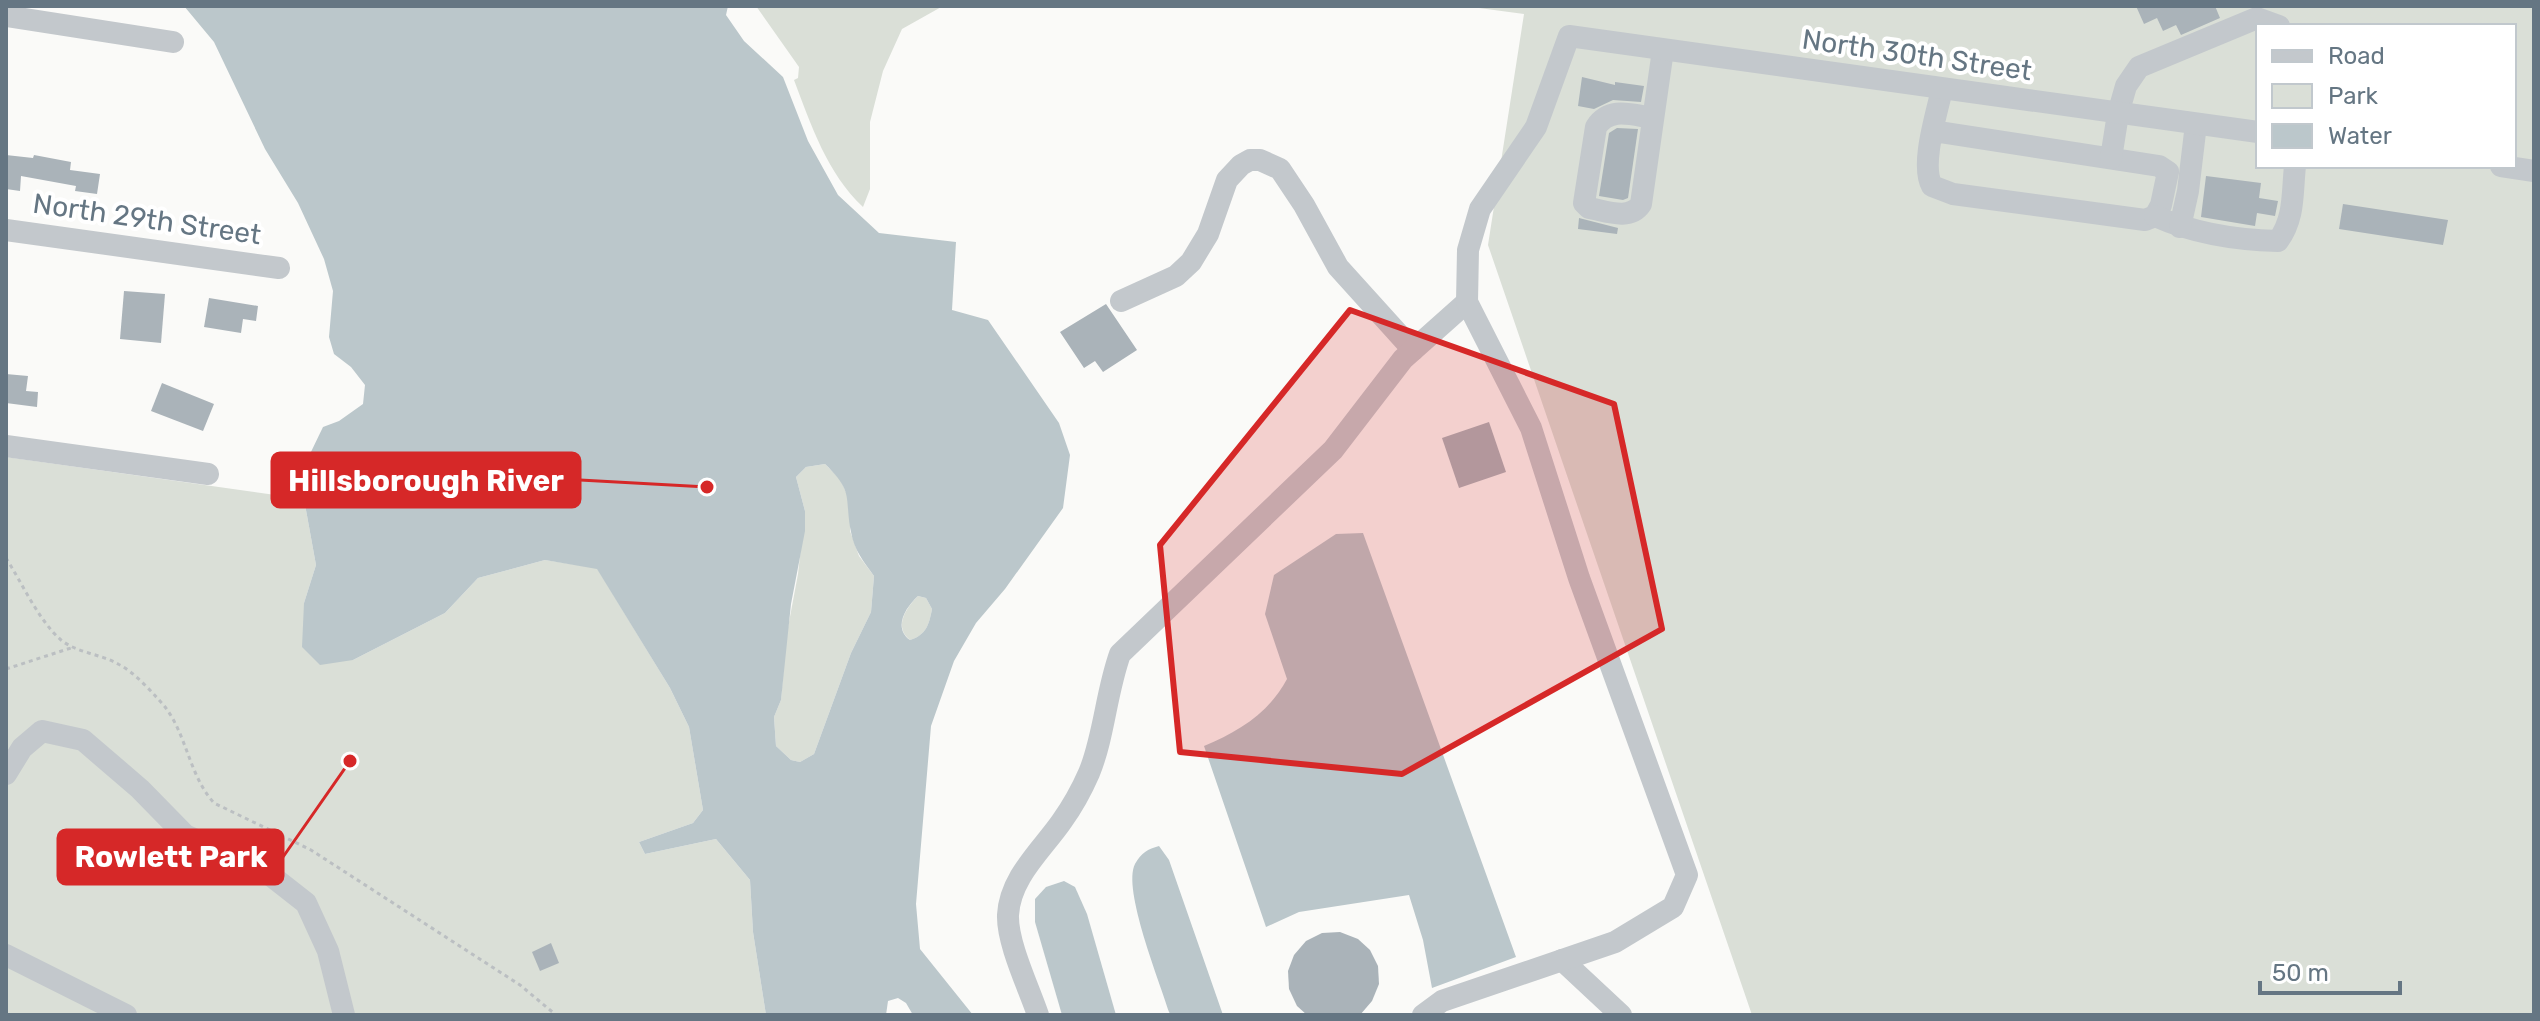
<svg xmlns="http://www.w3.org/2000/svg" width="2540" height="1021" viewBox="0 0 2540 1021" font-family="Rubik,sans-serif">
<rect width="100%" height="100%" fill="#fafaf8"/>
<g fill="#dadfd7" fill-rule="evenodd">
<path d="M 756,6 L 943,6 L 902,29 L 883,71 L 870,122 L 870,189 L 863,207 C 827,173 811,125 794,80 L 798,78 L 799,67 Z"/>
<path d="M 1464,6 L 2534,6 L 2534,1015 L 1752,1015 L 1488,245 L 1524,14 ZM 2258,26 L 2514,26 L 2514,166 L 2258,166 Z"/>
<polygon points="6,457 304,499 316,565 304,603 353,660 445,613 478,578 545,560 597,568 670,688 689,727 703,810 693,823 639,842 645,854 716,839 750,880 753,932 766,1015 6,1015"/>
<polygon points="825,464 840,479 850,501 850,531 859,556 874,576 871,612 851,653 814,754 800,762 791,760 776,746 774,717 781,700 786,638 798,574 805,511 796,477 806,467"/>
<path d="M 918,596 L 926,598 L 932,609 C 929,625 926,635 910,640 C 893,627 906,608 918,596 Z"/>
</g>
<g fill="#bbc7cb" fill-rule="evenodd">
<path d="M 184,6 L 728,6 L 726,15 L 744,41 L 783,77 L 808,141 L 838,195 L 879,233 L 956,242 L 952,310 L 988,320 L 1059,423 L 1070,455 L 1063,508 L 1005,589 L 976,623 L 954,661 L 931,726 L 916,904 L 920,949 L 973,1015 L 913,1015 L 906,1003 L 898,998 L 888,1001 L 886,1015 L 766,1015 L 753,932 L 750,880 L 716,839 L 645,854 L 639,842 L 693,823 L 703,810 L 689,727 L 670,688 L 597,569 L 545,560 L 478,578 L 445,613 L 353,660 L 320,665 L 302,647 L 304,603 L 316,565 L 304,499 L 309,456 L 323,427 L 339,421 L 363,404 L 365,385 L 351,367 L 334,354 L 329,337 L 333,291 L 324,259 L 298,203 L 265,149 L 214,42 ZM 825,464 C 855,493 844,498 851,532 C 854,550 864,562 874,576 L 871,612 L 851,653 L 814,754 L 800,762 L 791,760 L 776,746 L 774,717 L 781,700 L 791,604 L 805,531 L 805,511 L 796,477 L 806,467 ZM 918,596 L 926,598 L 932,609 C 929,625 926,635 910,640 C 893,628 905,608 918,596 Z"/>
<path d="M 1363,533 L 1516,957 L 1432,988 L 1423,940 L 1409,895 L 1299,912 L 1266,927 L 1204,746 C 1239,731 1268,714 1287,679 L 1265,614 L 1274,575 L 1336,534 Z"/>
<path d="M 1159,846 L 1169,860 L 1223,1015 L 1171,1015 L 1169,1012 C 1160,982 1122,889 1135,864 C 1141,853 1148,849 1159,846 Z"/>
<polygon points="1064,881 1075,887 1087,914 1116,1015 1062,1015 1035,922 1035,899 1046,887"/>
</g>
<g fill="#aab3b9">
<polygon points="2136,6 2215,6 2220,18 2181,35 2176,25 2163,31 2157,18 2144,24"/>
<polygon points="1582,77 1615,85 1615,82 1644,86 1641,102 1613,100 1594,109 1578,106"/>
<polygon points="1617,128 1638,129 1628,198 1623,200 1599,196 1609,133"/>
<polygon points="6,155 33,158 34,155 71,162 70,170 100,174 97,194 75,191 76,186 21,176 20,191 6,189"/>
<polygon points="2206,176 2261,183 2259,198 2278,201 2275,216 2257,213 2255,226 2201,217"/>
<polygon points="2343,204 2448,220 2443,245 2339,229"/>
<polygon points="1579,218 1618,228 1617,234 1578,229"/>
<polygon points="124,291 165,294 161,343 120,339"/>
<polygon points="209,298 258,306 256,321 243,319 241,333 204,327"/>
<polygon points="1106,304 1137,350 1103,372 1095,361 1084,368 1060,332"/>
<polygon points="6,374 28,376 26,391 38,392 37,407 6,403"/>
<polygon points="162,383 214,404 203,431 151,411"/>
<polygon points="1489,422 1506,472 1459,488 1442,438"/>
<polygon points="1340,932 1358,939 1370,950 1378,966 1379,984 1372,1001 1360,1015 1307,1015 1297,1006 1289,989 1288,971 1294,955 1306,941 1322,933"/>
<polygon points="551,943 559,963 540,971 532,952"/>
</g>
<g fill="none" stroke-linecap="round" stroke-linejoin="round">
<g stroke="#bbbfc2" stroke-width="3" stroke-dasharray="4 4" stroke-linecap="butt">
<path d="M 6,558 C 22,583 39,621 61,640 C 77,653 101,654 118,664 C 134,672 148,688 160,701 C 187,730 187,773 214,803 L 311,850 L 520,985 L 556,1015"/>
<polyline points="6,669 74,647"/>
</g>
<g stroke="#c3c8cc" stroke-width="22">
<polyline points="6,16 173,42"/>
<path d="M 1653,118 C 1632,115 1610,106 1596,127 L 1584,203 L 1589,208 C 1606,211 1630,221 1641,204 L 1663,50"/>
<path d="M 1933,131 L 2159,166 L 2168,172 L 2161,205 L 2155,216 L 2145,220 L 1953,194 L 1932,186 C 1920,165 1937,113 1942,89"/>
<polyline points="2111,158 2118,114 2126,86 2139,67 2257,18 2279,26"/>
<polyline points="2501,166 2534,171"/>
<path d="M 2155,216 C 2195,234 2235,240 2278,241 C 2295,218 2292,193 2295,166"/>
<polyline points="2180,227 2188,191 2196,124"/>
<polyline points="6,230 279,268"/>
<polyline points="1121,301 1176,276 1191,262 1208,234 1227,180 1241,165 1250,160 1260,160 1280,169 1304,205 1338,267 1413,350"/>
<polyline points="6,446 208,474"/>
<polyline points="6,774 22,748 42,731 83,740 140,789 185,835 269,874 306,903 328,951 344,1015"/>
<polyline points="6,955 126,1015"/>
<polyline points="1562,960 1621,1015"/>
<path d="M 1038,1015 C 1029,988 1007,943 1008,915 C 1010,877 1042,850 1062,821 C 1072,807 1082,789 1089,773 C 1104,737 1106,693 1120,654 L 1333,450 L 1403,359 L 1467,302"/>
<polyline points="1423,1015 1442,1001 1615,942 1673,907 1687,875 1579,578 1531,428 1467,302 1468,250 1480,209 1536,127 1569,36 2258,132"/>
</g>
</g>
<path fill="#d62828" fill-opacity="0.2" stroke="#d62828" stroke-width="6" stroke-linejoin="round" d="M 1350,310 L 1614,404 L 1662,629 L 1402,774 L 1180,752 L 1160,545 Z"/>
<g text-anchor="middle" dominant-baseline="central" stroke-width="8" stroke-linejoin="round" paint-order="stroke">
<g font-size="28" fill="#657683" stroke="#fff">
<text transform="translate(1917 55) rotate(8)">North 30th Street</text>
<text transform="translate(147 219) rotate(8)">North 29th Street</text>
</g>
</g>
<path fill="none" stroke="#d62828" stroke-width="3" d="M707 487L580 480M350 761L283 857"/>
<g fill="#d62828" stroke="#fff" stroke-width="3">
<circle cx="707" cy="487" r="8"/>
<circle cx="350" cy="761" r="8"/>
</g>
<g fill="#d62828" stroke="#d62828" stroke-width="3">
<rect x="272" y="453" width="308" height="54" rx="8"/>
<rect x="58" y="830" width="225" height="54" rx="8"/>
</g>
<g font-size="30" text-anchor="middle" font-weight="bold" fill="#fff">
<text x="426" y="491">Hillsborough River</text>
<text x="171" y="867">Rowlett Park</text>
</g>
<rect width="2540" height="1021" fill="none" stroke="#657683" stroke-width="16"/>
<rect x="2256" y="24" width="260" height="144" fill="#ffffff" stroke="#c1c8cd" stroke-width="2"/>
<rect x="2272" y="50" width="40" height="12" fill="#c3c8cc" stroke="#c1c8cd" stroke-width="2"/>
<text x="2328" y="64" font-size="24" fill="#657683">Road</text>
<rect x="2272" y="84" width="40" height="24" fill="#dadfd7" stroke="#c1c8cd" stroke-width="2"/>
<text x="2328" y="104" font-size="24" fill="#657683">Park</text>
<rect x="2272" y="124" width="40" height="24" fill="#bbc7cb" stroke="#c1c8cd" stroke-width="2"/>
<text x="2328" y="144" font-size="24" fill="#657683">Water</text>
<path d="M2260 981v12h140v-12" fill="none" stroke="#657683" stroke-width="4"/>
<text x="2272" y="981" font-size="24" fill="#657683" stroke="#ffffff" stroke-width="6" paint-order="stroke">50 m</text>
</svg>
